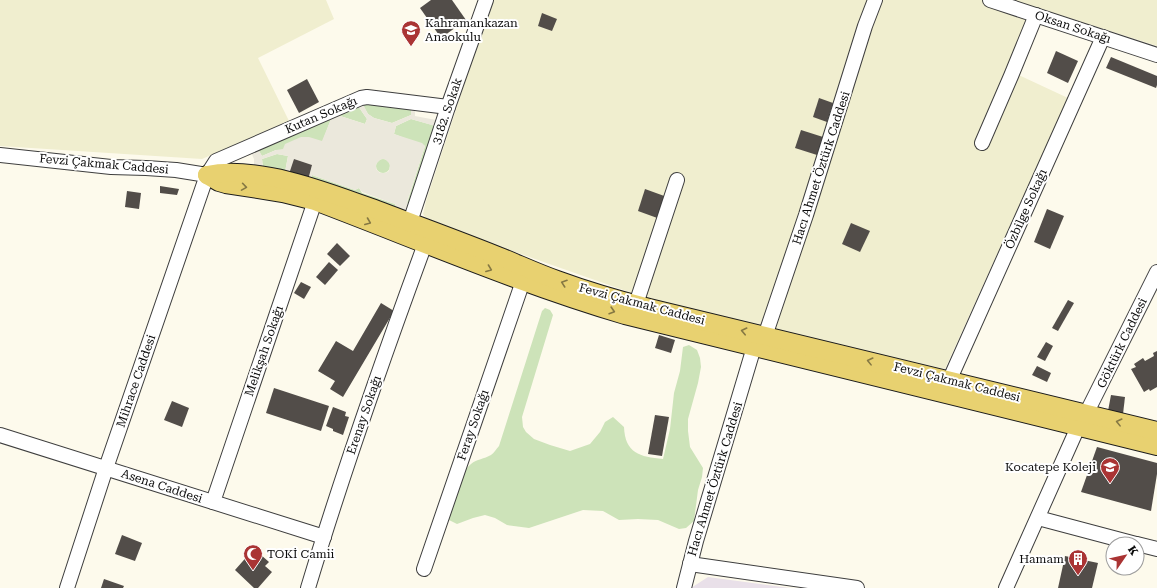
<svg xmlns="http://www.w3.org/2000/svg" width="1157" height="588" viewBox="0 0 1157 588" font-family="'Roboto Serif',serif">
<rect width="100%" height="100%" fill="#fdfaec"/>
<polygon fill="#e9e0e9" points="708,577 790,588 691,588"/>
<g fill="#f0eecf">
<polygon points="0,0 326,0 334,19 258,58 289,121 202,159 0,146"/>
<polygon points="492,0 1157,0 1157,46 1035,7 1008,70 1068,98 945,369 761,327 646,298 427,221 423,214 426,201"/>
</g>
<g fill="#cde3b9">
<polygon points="361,102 412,108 411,115 392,123 374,118 368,114"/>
<polygon points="356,103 367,119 365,124 337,115 331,119 319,151 276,150 262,156 256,147"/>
<polygon points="411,119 436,126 410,206 407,203 425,146 394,134 396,126"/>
<polygon points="277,154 288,156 285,172 263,168 262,159"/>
<circle cx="383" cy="166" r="7"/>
<polygon points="312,175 355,190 359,188 362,193 395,204 398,211 310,180"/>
<path d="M 545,308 L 550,310 L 553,315 L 522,417 L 523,427 L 526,432 L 534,439 L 550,445 L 570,451 L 590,444 L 600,432 L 605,422 L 613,417 L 624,427 C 625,453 640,457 663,459 L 670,429 L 674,393 L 680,371 L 683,347 L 689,345 L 697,350 L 700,358 L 701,367 L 698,383 L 688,419 L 688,431 L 690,447 L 703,468 L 702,477 L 698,490 L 694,521 L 686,528 L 679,529 L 658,520 L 638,519 L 619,520 L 603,511 L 583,510 L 529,528 L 507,525 L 495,518 L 485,515 L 473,518 L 457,524 L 449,520 C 447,507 460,472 471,464 C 477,459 484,459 491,455 C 494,453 496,449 499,446 L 542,311 Z"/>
</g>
<path fill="#ebe8dc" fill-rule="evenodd" d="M 366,99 L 436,109 L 440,113 L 441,117 L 411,207 L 401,214 L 336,190 L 310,181 L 291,177 L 225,164 L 223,162 L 225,158 L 356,101 ZM 362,102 L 411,108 L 411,115 L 392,123 L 374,118 L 368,114 ZM 356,103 L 367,119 L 365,124 L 337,115 L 331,119 L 322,141 L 309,137 L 301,137 L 285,144 L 283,149 L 276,150 L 262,156 L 257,147 ZM 415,109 L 434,111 L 437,115 L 436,120 L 415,116 ZM 411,119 L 435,126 L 410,206 L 407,202 L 425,146 L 422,143 L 394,134 L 396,126 ZM 250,150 L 254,159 L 254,167 L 227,162 L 227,160 ZM 277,154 L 288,156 L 285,172 L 263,168 L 262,159 ZM 294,159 L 312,165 L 308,180 L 290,174 ZM 381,159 L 385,159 L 390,164 L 389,171 L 385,173 L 380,173 L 376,169 L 376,164 ZM 312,175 L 355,190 L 359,188 L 362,192 L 395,204 L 398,210 L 311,180 Z"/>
<g fill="#524d49">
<polygon points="431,0 452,0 466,20 441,38 420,8"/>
<polygon points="542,13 557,19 552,31 538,26"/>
<polygon points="1056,51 1078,61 1068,83 1047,73"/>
<polygon points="1111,57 1157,76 1157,85 1156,88 1106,68"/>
<polygon points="307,79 319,102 299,113 287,90"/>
<polygon points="819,98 833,103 827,122 813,117"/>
<polygon points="801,130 823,137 817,155 795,148"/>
<polygon points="294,159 312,165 308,180 289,174"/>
<polygon points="160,186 179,189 177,195 160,193"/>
<polygon points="645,189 667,197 660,219 638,211"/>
<polygon points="127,191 141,193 139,209 125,207"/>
<polygon points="1047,209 1064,216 1050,249 1034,242"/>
<polygon points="851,223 870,231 860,252 842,244"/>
<polygon points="337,243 350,256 340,266 327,254"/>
<polygon points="329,262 338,270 325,285 316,277"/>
<polygon points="301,282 311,287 304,299 294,293"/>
<polygon points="1068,300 1074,303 1058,331 1052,328"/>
<polygon points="381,303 394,311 343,397 330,389 335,381 318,371 336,341 353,351"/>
<polygon points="659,335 675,340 671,353 655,348"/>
<polygon points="1046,342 1053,346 1045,361 1037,357"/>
<polygon points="1157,351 1157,387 1150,391 1149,389 1144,392 1131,369 1136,367 1134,364 1143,358 1145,361 1154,356 1153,353"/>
<polygon points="1037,366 1051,373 1047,382 1032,375"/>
<polygon points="274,388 329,406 321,431 266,413"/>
<polygon points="1111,395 1125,397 1123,414 1108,411"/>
<polygon points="172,401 189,408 182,427 164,420"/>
<polygon points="333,407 346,412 345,416 349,417 343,435 333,431 333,429 326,426"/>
<polygon points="655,415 669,417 662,456 648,454"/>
<polygon points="1097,447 1157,463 1157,474 1151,511 1081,492"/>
<polygon points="122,535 142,543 135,561 115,554"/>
<polygon points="250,553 257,560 261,555 269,562 265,566 272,572 258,588 254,588 235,570"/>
<polygon points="1065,556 1098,563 1092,588 1058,588"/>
<polygon points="104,579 124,586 123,588 101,588"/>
</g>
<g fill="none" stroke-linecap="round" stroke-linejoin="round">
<g stroke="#3e3e3e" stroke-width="16">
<g id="minor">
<polyline points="990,0 1157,55"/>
<polyline points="982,143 1011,76 1036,15"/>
<polyline points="0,155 111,167 146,168 176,170 207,175"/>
<polyline points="410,222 448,107 486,0"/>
<polyline points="636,304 677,180"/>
<polyline points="765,336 806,215 865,26 875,0"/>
<polyline points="949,381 1103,37"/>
<polyline points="1086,414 1157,272"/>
<polyline points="0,435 324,537"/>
<polyline points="213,502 315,201"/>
<polyline points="1038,518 1136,544"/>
<polyline points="1137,544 1157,549"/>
<polyline points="690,564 857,588"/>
<polyline points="424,569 523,281"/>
<polyline points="67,588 106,468 207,175 216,161 361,98 367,97 448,107"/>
<path d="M 308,588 C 343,472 383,358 425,244"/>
<polyline points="684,588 696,541 754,347"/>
<polyline points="1006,588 1078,427"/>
</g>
</g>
<g stroke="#1c1c1c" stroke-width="20">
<g id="major">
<path d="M 207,175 L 219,182 L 226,184 L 283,193 L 315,201 C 418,240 520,284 625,315 L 1157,446"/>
<path d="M 207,175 C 259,165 328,192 377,210 C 417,225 458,240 498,256 C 518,264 537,273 557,280 C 587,291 618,300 649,308 L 1157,431"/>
</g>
</g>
<use href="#minor" stroke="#fff" stroke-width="14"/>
<use href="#major" stroke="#e8d170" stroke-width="18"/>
</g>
<defs><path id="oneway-chevron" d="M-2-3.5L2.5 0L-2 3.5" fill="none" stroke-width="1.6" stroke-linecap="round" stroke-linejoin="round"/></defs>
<g stroke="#857843">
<use href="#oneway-chevron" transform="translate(244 187) rotate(9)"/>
<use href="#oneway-chevron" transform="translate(368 222) rotate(22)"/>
<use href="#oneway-chevron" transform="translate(489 269) rotate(21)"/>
<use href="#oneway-chevron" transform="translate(564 283) rotate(-161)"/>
<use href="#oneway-chevron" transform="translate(612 311) rotate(17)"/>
<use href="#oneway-chevron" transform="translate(744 331) rotate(-167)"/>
<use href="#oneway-chevron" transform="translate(870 361) rotate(-166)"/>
<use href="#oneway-chevron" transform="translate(1119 422) rotate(-166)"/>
</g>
<defs>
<g id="school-pin" transform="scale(1)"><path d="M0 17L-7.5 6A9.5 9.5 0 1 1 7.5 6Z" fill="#aa3434" stroke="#fff"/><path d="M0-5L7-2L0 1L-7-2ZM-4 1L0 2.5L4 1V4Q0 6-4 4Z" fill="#fff"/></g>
<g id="mosque-pin" transform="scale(1)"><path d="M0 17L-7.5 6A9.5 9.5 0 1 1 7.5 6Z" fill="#aa3434" stroke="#fff"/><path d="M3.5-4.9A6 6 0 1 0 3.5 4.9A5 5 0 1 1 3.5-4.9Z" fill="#fff"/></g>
<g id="building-pin" transform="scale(1)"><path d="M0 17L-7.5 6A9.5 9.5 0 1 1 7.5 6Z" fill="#aa3434" stroke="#fff"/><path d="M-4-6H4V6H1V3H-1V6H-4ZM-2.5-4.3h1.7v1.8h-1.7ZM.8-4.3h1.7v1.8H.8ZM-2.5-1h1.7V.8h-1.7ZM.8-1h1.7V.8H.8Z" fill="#fff"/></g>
</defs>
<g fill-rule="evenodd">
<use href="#school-pin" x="411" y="30"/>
<use href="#school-pin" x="1110" y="467"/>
<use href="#mosque-pin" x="253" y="554"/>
<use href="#building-pin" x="1078" y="559"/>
</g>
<g text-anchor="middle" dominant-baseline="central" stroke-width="4" stroke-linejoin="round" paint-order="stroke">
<g font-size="12" fill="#0b0b0b" stroke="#fff" text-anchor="start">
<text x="425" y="23">Kahramankazan<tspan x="425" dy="14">Anaokulu</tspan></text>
<text x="1096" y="467" text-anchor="end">Kocatepe Koleji</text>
<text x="267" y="554">TOKİ Camii</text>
<text x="1064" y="559" text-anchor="end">Hamam</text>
</g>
<g font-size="12" fill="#0b0b0b" stroke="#fff">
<text transform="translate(1073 27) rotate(18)">Oksan Sokağı</text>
<text transform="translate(447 111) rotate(-71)">3182. Sokak</text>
<text transform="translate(321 115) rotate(-23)">Kutan Sokağı</text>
<text transform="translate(104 164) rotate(5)">Fevzi Çakmak Caddesi</text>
<text transform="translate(821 168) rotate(-72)">Hacı Ahmet Öztürk Caddesi</text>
<text transform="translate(1026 209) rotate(-66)">Özbilge Sokağı</text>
<text transform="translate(642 304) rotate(15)">Fevzi Çakmak Caddesi</text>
<text transform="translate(1122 343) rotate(-64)">Göktürk Caddesi</text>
<text transform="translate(264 351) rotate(-71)">Melikşah Sokağı</text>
<text transform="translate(136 381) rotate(-71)">Mihrace Caddesi</text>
<text transform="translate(957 382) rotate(14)">Fevzi Çakmak Caddesi</text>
<text transform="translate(364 415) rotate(-71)">Erenay Sokağı</text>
<text transform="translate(473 425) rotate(-71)">Feray Sokağı</text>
<text transform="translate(715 479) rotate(-73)">Hacı Ahmet Öztürk Caddesi</text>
<text transform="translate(162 486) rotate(18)">Asena Caddesi</text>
</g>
</g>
<g transform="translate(1125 556) rotate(56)"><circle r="19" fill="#ffffff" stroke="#9d9d9d"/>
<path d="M0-3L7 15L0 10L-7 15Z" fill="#aa3434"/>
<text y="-6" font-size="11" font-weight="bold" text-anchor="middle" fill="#0b0b0b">K</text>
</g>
</svg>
